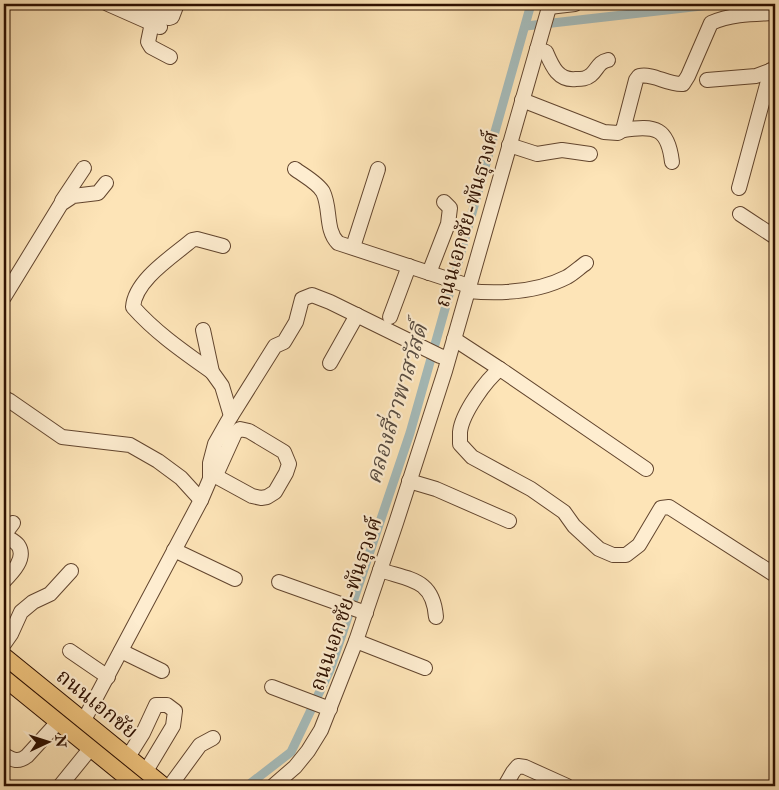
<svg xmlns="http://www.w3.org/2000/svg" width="779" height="790" viewBox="0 0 779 790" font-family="'IM FELL Double Pica','Noto Serif Thai',serif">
<rect width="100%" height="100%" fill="#fde4b7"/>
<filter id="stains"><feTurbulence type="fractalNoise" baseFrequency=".004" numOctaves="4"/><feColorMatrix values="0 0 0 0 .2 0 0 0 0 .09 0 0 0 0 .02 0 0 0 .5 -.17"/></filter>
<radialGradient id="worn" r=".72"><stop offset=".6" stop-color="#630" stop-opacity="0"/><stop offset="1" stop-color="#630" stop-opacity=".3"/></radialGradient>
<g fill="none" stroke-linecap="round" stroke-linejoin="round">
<g stroke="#a5bbba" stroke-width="9">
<polyline points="526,26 719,4"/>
<polyline points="247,786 291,752 330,670 410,433 531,4"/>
</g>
<g stroke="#62452e" stroke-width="16">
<g id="minor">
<polyline points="108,4 160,27"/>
<polyline points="138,4 169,18 172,17 177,4"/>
<polyline points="549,7 575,4"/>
<polyline points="152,23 148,42 151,47 170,57"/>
<path d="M 537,49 L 546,52 C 552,66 558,81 576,79 C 582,79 586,79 591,75 C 598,69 598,62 608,60"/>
<polyline points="707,80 756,76 775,69"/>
<path d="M 522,100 L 604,132 L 618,133 L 623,130 L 636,80 L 639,76 C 654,73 667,85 683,84 L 688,76 L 711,23 C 731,14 754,14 775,13"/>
<path d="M 623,130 C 656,125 668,128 672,162"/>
<polyline points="509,145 537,154 562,150 590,154"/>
<path d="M 295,169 C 303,175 318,183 323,192 C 331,208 325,230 338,243 L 469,286"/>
<polyline points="739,188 771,70"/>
<polyline points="62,201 84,168"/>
<polyline points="740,214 775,237"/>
<polyline points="353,247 378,169"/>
<polyline points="429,273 448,224 450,208 444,202"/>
<path d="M 468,291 C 501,294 536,293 567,277 C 574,273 580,267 586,263"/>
<polyline points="4,297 61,204 73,196 98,193 106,183"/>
<polyline points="390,317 409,266"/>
<polyline points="203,330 212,372 222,386 231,416"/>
<path d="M 454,339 L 500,369 C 486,380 462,413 460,432 C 460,436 460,440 460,444 L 472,457 L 531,489 L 564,512 L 574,526 L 599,549 L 613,555 L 626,555 L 639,545 L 661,508 L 669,507 L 775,575"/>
<polyline points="330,363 357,315"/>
<polyline points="500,369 646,469"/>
<path d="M 212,372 C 184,352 156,333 133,307 C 135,280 172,257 192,240 L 197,239 L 223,246"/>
<polyline points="4,398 10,401 62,437 130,445 158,461 181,478 201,500"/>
<polyline points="210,473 252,496 261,498 267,497 275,492 286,473 289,464 284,452 249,431 240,429 235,433 216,475"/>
<polyline points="409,481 436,489 509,521"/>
<path d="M 4,535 C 8,538 15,541 18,545 C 27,558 12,573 4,581"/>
<polyline points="4,535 13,523"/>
<polyline points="174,550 235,579"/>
<path d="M 380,570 C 411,580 433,579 436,617"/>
<polyline points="279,582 366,613"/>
<polyline points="356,641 425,668"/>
<polyline points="4,644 11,634 21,612 33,602 50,594 71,571"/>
<polyline points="70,651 108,677"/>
<polyline points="121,651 162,671"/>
<polyline points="272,687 330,709"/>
<polyline points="84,720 201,500 210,479 210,463 215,444 228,421 275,346 284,342 296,322 302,299 312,295 330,302 440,356 448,358"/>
<path d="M 4,755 C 13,760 18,763 27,756 L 58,722"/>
<polyline points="128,757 143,733 156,705 167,705 175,711 173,726 146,771"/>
<polyline points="60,786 90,749"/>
<polyline points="170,786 200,745 213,738"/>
<polyline points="273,786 295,767 308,751 321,730 356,641 396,523 445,371 550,4"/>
<polyline points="505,786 513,772 518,766 525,767 567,786"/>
</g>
</g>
<g stroke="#2e1000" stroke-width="18">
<g id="major">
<polyline points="4,656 164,786"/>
<polyline points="4,678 137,786"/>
</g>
</g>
<use href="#minor" stroke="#feedd0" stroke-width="14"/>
<use href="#major" stroke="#eec27c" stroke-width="16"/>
</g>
<g text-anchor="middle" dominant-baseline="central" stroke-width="4.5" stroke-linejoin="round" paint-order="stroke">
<g font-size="21" fill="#2e1000" stroke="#feedd0">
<text transform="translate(467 219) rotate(-74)">ถนนเอกชัย-พันธุวงศ์</text>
<text transform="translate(346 604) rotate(-71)">ถนนเอกชัย-พันธุวงศ์</text>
<text transform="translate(97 704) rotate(39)">ถนนเอกชัย</text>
</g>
<g font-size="22" font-style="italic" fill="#584c41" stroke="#feedd0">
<text transform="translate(397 404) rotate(-73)">คลองสี่วาพาสวัสดิ์</text>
</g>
</g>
<rect width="779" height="790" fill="none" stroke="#fde4b7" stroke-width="20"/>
<rect x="5" y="5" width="769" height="780" fill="none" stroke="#2e1000" stroke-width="2.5"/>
<rect x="10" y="10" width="759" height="770" fill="none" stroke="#2e1000"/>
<g transform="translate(48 742) rotate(86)" stroke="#feedd0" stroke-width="4" paint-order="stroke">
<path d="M0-4L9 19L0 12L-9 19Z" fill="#2e1000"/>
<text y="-8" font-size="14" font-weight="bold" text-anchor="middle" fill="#2e1000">N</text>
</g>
<rect width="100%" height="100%" filter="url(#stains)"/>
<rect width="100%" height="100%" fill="url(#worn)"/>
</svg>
